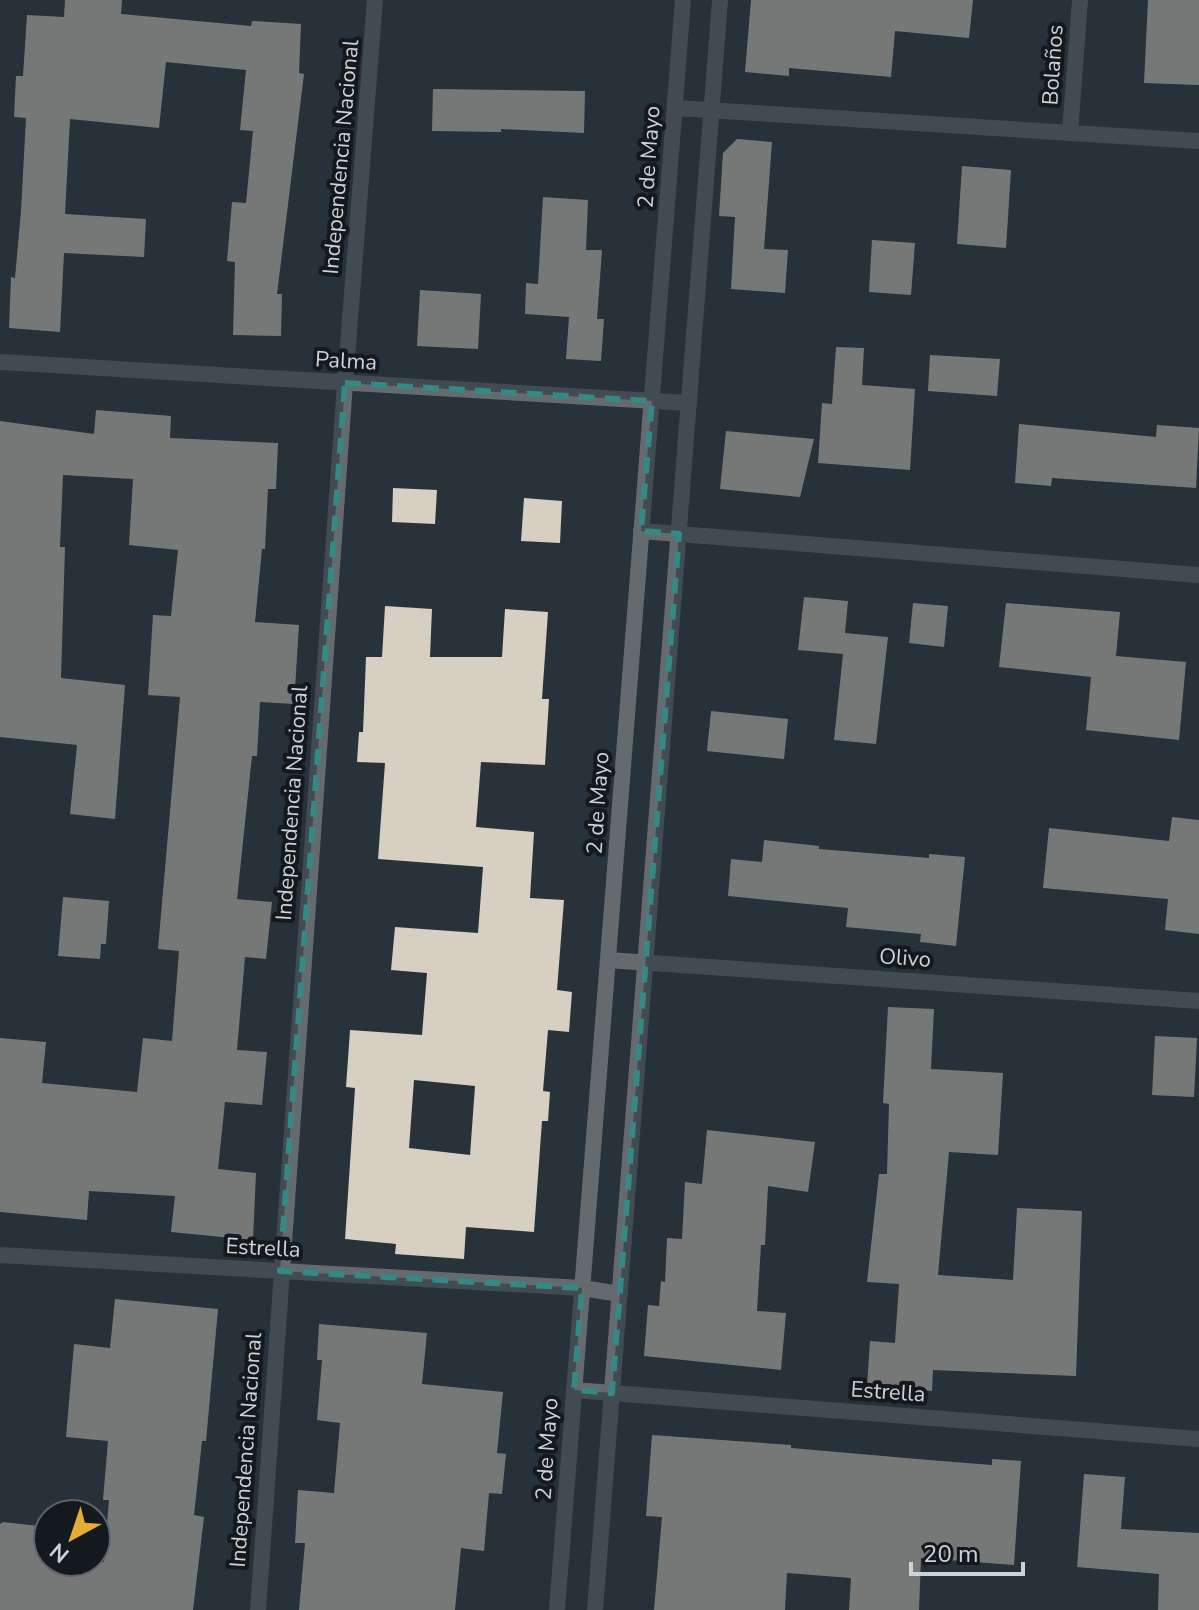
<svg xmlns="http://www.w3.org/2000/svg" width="1199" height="1610" viewBox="0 0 1199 1610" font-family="'Nunito Sans',sans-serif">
<rect width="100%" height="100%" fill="#27323a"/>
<g fill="#d7cfc1" fill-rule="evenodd">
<polygon points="65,0 122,0 121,14 251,26 252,21 301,24 299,73 304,74 277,294 282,294 281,336 233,335 235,262 227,261 232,202 246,203 253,131 240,130 246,70 166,62 159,128 70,119 65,214 146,219 144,257 64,253 60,332 9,328 11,277 15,278 21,211 26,118 14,117 16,76 23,76 27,15 64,17"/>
<polygon points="751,0 973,0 969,38 895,31 891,77 789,68 789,76 745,72"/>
<polygon points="1148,0 1199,0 1199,85 1144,83"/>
<polygon points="433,89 585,91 584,133 501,129 501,132 432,131"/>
<polygon points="737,139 772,142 764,249 788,250 785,293 731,289 735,217 719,216 723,153"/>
<polygon points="962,166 1011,170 1006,248 957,244"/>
<polygon points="543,197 588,200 586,250 602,250 597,319 604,319 601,361 566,359 569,317 525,314 526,283 538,284"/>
<polygon points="872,240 915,243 911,295 869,292"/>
<polygon points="420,290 481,294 478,349 417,346"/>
<polygon points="836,347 864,348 862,385 915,389 910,470 818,463 822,403 832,404"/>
<polygon points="930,355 1000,359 997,396 928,391"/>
<polygon points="96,410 171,416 170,438 278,443 276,489 268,489 265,549 262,549 255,622 299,625 294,704 260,702 257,756 252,756 237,899 272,902 266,959 245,957 237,1050 267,1052 262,1105 225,1102 218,1169 256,1173 253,1240 171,1232 175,1196 89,1191 87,1220 0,1212 0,1038 46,1042 42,1083 137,1092 143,1038 172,1041 179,951 158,949 180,697 148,695 153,615 171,616 178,550 129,545 133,479 63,475 60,547 65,547 61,678 125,685 115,819 70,814 77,745 0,737 0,421 94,434"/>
<polygon points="1019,424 1156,437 1157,425 1199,428 1196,488 1052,478 1051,486 1015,483"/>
<polygon points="726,431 814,439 800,497 720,489"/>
<polygon points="393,488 437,490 435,524 392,522"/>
<polygon points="524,498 562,501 560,543 521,541"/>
<polygon points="804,597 848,601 845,633 888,637 876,744 834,740 843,654 798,650"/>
<polygon points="913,603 948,606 944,647 909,643"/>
<polygon points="1006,603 1120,612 1116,656 1186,662 1179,740 1086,730 1091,677 999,667"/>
<path d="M 385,606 L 432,609 L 430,657 L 502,657 L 505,609 L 548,612 L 542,699 L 549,699 L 545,765 L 481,762 L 476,827 L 534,832 L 530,898 L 564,900 L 557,990 L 572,992 L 569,1032 L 548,1030 L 543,1091 L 550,1092 L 548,1121 L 542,1121 L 534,1232 L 466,1227 L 464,1259 L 395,1254 L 396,1244 L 345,1239 L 355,1088 L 346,1087 L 350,1030 L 422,1035 L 427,973 L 391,970 L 395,927 L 478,933 L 483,867 L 378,859 L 385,763 L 357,762 L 359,732 L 363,732 L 366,657 L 382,657 ZM 414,1080 L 475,1086 L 470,1155 L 409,1148 Z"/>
<polygon points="711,711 788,719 784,759 707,751"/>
<polygon points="1172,817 1199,820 1199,934 1165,930 1168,899 1043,888 1049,828 1169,841"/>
<polygon points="764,840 819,846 819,849 929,858 929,854 965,857 956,946 920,942 921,934 846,927 848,908 728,896 731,859 762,862"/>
<polygon points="63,897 109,901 106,944 101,944 100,959 58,956"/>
<polygon points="888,1007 934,1009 931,1069 1003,1073 998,1155 949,1152 938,1275 1013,1280 1017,1208 1082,1211 1076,1376 933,1370 932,1391 867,1386 870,1341 895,1343 899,1284 867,1282 879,1174 887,1174 889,1104 883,1103"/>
<polygon points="1155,1036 1197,1038 1194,1097 1152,1095"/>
<polygon points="707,1130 815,1142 808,1192 768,1186 765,1245 761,1245 757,1311 786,1313 781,1370 644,1356 648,1305 659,1306 661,1281 665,1282 667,1238 682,1239 685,1182 702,1184"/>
<polygon points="115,1299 218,1309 206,1441 202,1441 194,1515 204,1517 193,1610 0,1610 0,1524 3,1522 48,1527 48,1562 104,1562 109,1500 103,1500 108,1441 66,1437 74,1344 110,1348"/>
<polygon points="319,1324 427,1333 422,1384 503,1392 497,1453 506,1454 502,1494 489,1493 484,1551 461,1548 455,1610 299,1610 305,1543 295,1543 298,1490 334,1493 340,1423 317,1420 322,1360 317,1360"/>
<polygon points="652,1435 791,1445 791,1448 929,1460 992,1465 992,1459 1021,1461 1014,1565 921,1558 919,1610 849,1610 851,1578 787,1573 785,1610 654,1610 662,1517 646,1516"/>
<polygon points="1084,1474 1125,1477 1121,1529 1199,1533 1199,1610 1158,1610 1159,1574 1077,1567"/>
</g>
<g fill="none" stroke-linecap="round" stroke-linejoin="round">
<g stroke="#656a6e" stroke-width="16">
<polyline points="675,108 1199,141"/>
<polyline points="1070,133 1080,0"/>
<polyline points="0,362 689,403"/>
<polyline points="641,531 1199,575"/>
<polyline points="608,960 1199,1001"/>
<polyline points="0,1255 582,1288 620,1294"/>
<polyline points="574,1390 1199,1439"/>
<polyline points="258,1610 345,383 375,0"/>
<polyline points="557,1610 683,0"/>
<polyline points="595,1610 720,0"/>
</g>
</g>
<path d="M0 0H1199V1610H0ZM 345,383 L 652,401 L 641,531 L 679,534 L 612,1393 L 574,1390 L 582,1288 L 280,1271 Z" fill="#27323a" fill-opacity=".55" fill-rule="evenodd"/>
<path fill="none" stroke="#358883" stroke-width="6" stroke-dasharray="16 10" stroke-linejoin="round" d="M 345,383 L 652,401 L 641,531 L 679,534 L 612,1393 L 574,1390 L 582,1288 L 280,1271 Z"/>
<g text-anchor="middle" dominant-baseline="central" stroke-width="8" stroke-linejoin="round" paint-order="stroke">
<g font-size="22" fill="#ccd2d8" stroke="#14191d">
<text transform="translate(1053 65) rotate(-86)">Bolaños</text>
<text transform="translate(341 157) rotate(-85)">Independencia Nacional</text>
<text transform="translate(649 157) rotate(-86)">2 de Mayo</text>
<text transform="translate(346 361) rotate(3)">Palma</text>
<text transform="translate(292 803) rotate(-86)">Independencia Nacional</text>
<text transform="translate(598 803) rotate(-86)">2 de Mayo</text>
<text transform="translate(905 958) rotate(4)">Olivo</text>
<text transform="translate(263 1248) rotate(3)">Estrella</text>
<text transform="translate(888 1392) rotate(4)">Estrella</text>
<text transform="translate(547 1449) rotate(-86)">2 de Mayo</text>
<text transform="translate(246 1450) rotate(-86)">Independencia Nacional</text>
</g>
</g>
<g transform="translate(72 1538) rotate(220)"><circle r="38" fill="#14191d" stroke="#5e6368" stroke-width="2"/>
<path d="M0-6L14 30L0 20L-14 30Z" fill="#e4ae35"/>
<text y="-12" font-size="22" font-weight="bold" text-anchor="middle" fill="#ccd2d8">N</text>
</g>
<path d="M911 1562v12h112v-12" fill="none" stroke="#ccd2d8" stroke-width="4"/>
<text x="923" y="1562" font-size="24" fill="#ccd2d8" stroke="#14191d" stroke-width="6" paint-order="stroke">20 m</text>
</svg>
